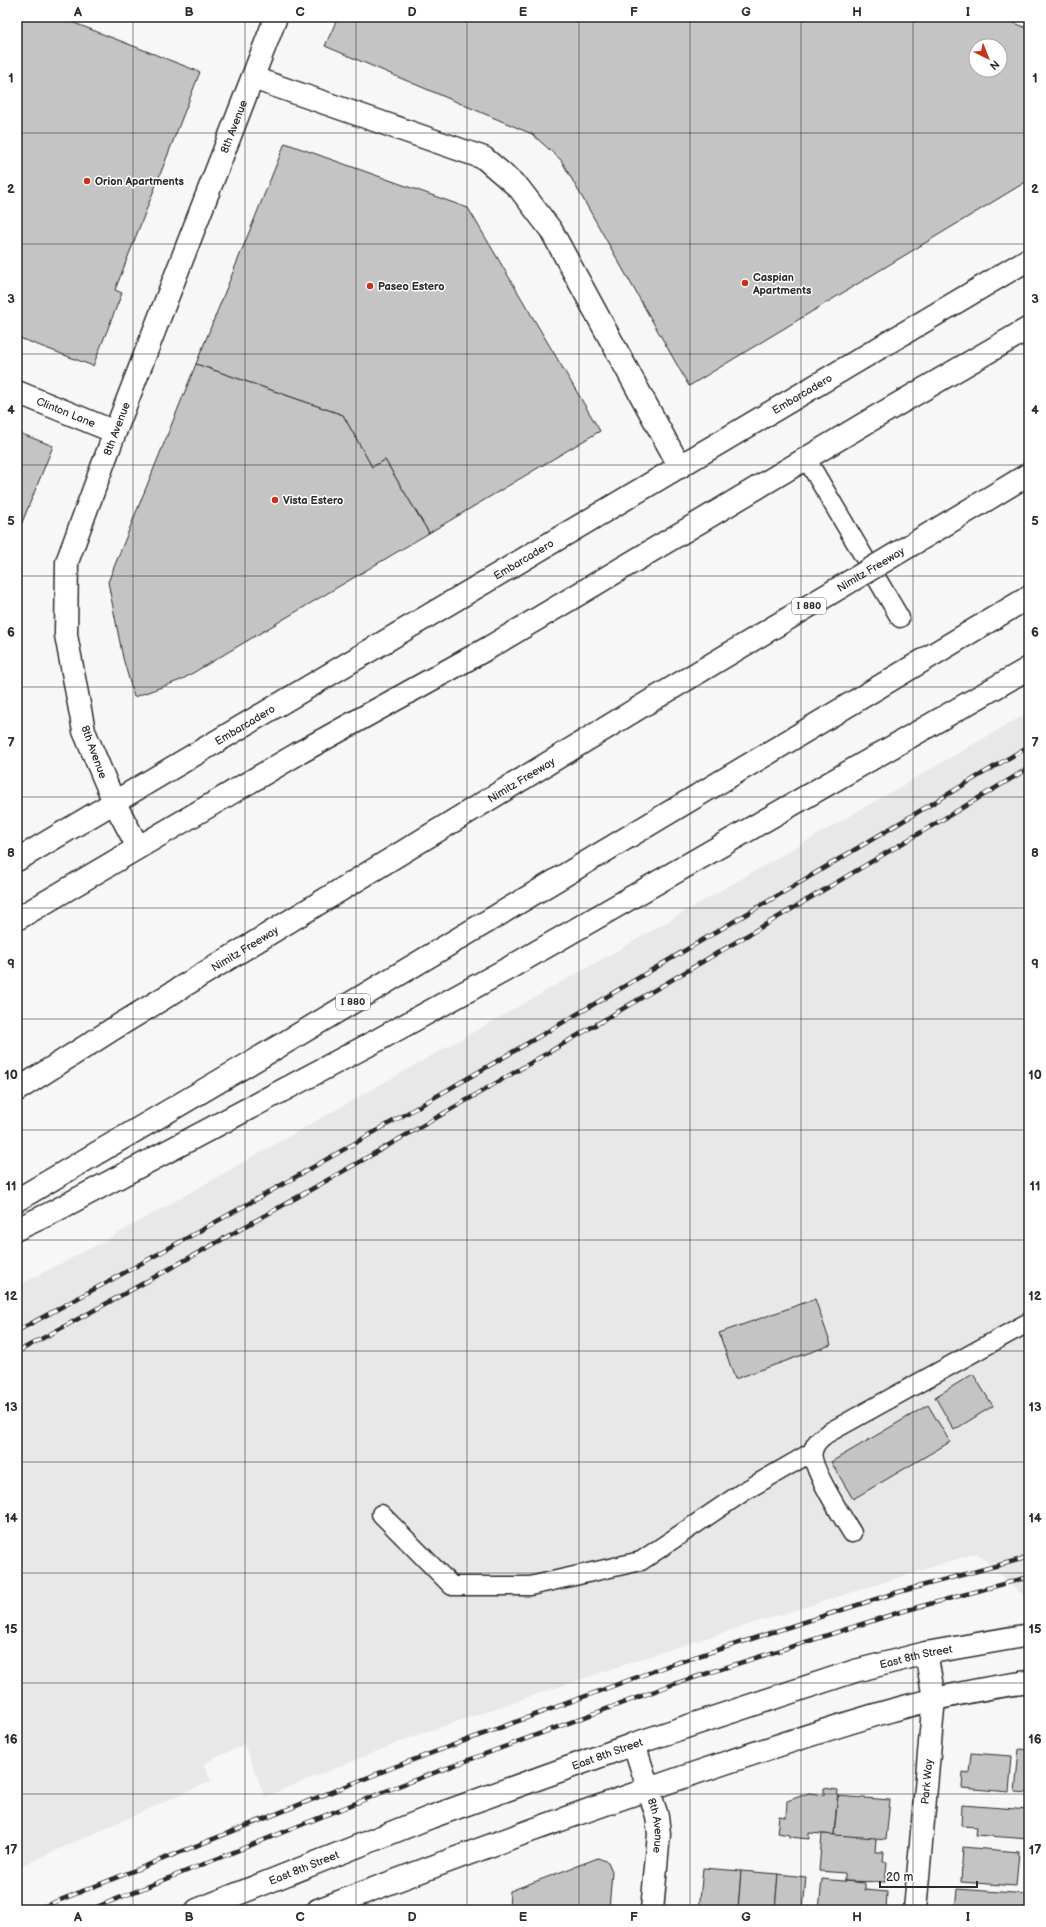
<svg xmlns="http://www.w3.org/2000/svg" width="1046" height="1927" viewBox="0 0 1046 1927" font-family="'Balsamiq Sans',sans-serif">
<rect width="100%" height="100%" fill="#f7f7f7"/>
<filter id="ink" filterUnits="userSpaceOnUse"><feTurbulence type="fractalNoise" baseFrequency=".025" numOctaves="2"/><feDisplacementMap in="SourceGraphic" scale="8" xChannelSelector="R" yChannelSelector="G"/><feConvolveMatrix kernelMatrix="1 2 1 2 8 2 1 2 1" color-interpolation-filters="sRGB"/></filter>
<g filter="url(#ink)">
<polygon fill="#e8e8e8" points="1029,712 1029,1599 1027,1599 977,1553 662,1652 417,1735 265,1797 244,1744 204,1764 211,1781 17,1868 17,1286 99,1244 627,945"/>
<g fill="#c4c4c4" stroke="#2b2b2b" fill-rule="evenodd">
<polygon points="17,17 59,17 200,72 115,290 122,293 93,366 17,337"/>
<path d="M 338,17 L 1000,17 L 1029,29 L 1029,180 L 689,386 L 561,160 L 532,134 L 325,46 ZM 976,46 L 1000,46 L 1000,70 L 976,70 Z"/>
<polygon points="285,143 468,208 600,431 429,533 385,460 372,467 343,415 196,364"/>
<polygon points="196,364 343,415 372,467 385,460 429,533 181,680 134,697 123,658 108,582"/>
<polygon points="17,432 53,446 17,535"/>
<polygon points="815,1299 831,1345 735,1379 719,1333"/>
<polygon points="973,1374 993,1406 954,1430 935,1397"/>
<polygon points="928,1405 950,1442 853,1499 831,1462"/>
<polygon points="1019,1749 1029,1750 1029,1793 1015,1792"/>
<polygon points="971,1753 1012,1756 1009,1792 962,1788 963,1772 969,1773"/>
<polygon points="824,1788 838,1790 834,1835 809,1833 809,1839 790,1837 790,1835 777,1833 779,1816 786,1817 787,1801 809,1793 824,1795"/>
<polygon points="838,1796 890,1800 886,1840 834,1835"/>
<polygon points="962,1805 1029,1810 1029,1839 976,1835 977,1827 961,1826"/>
<polygon points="822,1834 876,1838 875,1852 884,1852 883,1862 887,1862 885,1882 845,1881 845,1873 819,1871"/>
<polygon points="963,1847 1019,1852 1016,1886 961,1882"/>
<polygon points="598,1858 608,1862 612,1871 609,1910 509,1910 510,1891"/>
<polygon points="703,1868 741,1871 738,1910 699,1910"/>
<polygon points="741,1871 778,1874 775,1910 738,1910"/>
<polygon points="778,1874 806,1877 803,1910 775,1910"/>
<polygon points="822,1879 865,1883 865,1890 887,1892 886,1910 819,1910"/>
<polygon points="957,1889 1028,1894 1026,1910 955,1910"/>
</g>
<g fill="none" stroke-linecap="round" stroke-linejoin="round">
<g stroke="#2b2b2b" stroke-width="21">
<g id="service">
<polyline points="806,458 900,618"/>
<polyline points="381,1514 452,1586 530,1586 641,1561 743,1492 812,1452"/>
<path d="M 852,1533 C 843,1518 809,1465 813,1451 C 815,1442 821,1438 828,1433 L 1029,1322"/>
</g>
</g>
<g stroke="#2b2b2b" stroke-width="25">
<g id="minor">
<polyline points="253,78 484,158 519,188 551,230 680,467"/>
<path id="s1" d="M 17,392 L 115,432"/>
<path id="s2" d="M 138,847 L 114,802 L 84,731 L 66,635 L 67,562 L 115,432 L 276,17"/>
<path id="s3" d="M 634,1744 L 657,1816 L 659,1834 L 652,1910"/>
<path id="s4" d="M 915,1910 L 934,1698 L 926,1653"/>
</g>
</g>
<g stroke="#2b2b2b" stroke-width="25">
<g id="secondary">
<path id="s5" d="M 17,860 L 1029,259"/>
<polyline points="17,919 299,753 490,647 874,418 1029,328"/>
<path id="s6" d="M 197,1910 L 431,1817 L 634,1744 L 855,1671 L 926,1653 L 1029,1635"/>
<path d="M 318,1910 C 454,1858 590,1808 728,1762 C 828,1729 924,1695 1029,1682"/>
</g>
</g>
<g stroke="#2b2b2b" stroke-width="25">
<g id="motorway">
<polyline points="986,500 1029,474"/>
<path id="s7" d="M 17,1090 L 113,1029 L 632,712"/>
<polyline points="17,1200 291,1039 1029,597"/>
<polyline points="17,1229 51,1213 376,1041 509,968 1029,668"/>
</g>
</g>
<use href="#service" stroke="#fff" stroke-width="18"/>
<use href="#minor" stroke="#fff" stroke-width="22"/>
<use href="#secondary" stroke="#fff" stroke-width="22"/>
<use href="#motorway" stroke="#fff" stroke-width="22"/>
<g stroke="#2b2b2b" stroke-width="4.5">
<g id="rail">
<path d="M 17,1331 C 360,1147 694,945 1029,746"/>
<path d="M 17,1352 C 360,1168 694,967 1029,768"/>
<polyline points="35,1910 394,1767 667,1666 895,1593 1029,1557"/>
<polyline points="89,1910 401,1785 674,1684 900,1612 1029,1577"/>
</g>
</g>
<use href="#rail" stroke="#fff" stroke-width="3" stroke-dasharray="9" stroke-linecap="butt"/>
<g stroke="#2b2b2b" stroke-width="25" stroke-linecap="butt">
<g id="motorway-bridge">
<path id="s8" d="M 632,712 L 986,500"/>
</g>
</g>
<use href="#motorway-bridge" stroke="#fff" stroke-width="22"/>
</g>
</g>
<path fill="none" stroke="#2b2b2b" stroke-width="1" stroke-opacity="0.55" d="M 133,17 L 133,1910M 245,17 L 245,1910M 356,17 L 356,1910M 467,17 L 467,1910M 579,17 L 579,1910M 690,17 L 690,1910M 801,17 L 801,1910M 913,17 L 913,1910M 17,133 L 1029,133M 17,244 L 1029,244M 17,354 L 1029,354M 17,465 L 1029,465M 17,576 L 1029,576M 17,687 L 1029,687M 17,797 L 1029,797M 17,908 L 1029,908M 17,1019 L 1029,1019M 17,1130 L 1029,1130M 17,1240 L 1029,1240M 17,1351 L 1029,1351M 17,1462 L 1029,1462M 17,1573 L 1029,1573M 17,1683 L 1029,1683M 17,1794 L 1029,1794"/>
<g fill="#c8321e" stroke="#fff" stroke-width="1.5">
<circle cx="87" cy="181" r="4"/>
<circle cx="745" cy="283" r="4"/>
<circle cx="370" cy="286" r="4"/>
<circle cx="275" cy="500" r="4"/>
</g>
<g text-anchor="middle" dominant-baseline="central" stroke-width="3" stroke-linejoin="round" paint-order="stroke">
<g fill="#fff" stroke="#6b6b6b" stroke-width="1">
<rect x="792" y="598" width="34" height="16" rx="3"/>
<rect x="336" y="994" width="34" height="16" rx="3"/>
</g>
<g font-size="10" font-weight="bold" fill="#2b2b2b">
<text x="809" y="606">I 880</text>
<text x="353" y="1002">I 880</text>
</g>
<g font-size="11" fill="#2b2b2b" stroke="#fff">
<text stroke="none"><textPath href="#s2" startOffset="765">8th Avenue</textPath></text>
<text stroke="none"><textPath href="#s5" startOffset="913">Embarcadero</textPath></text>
<text stroke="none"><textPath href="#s1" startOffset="53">Clinton Lane</textPath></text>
<text stroke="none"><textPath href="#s2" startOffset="441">8th Avenue</textPath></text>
<text stroke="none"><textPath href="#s5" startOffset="589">Embarcadero</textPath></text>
<text stroke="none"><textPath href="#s8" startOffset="278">Nimitz Freeway</textPath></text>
<text stroke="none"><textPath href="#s5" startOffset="265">Embarcadero</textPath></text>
<text transform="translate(94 752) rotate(70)">8th Avenue</text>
<text stroke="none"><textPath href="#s7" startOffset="592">Nimitz Freeway</textPath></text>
<text stroke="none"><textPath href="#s7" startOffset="268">Nimitz Freeway</textPath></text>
<text stroke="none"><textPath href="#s6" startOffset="763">East 8th Street</textPath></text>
<text stroke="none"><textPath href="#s6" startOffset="439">East 8th Street</textPath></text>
<text stroke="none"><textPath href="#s4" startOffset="129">Park Way</textPath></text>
<text stroke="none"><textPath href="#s3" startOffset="85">8th Avenue</textPath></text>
<text stroke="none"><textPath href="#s6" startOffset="115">East 8th Street</textPath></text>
</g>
<g font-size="11" font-weight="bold" fill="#2b2b2b" stroke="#fff" text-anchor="start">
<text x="95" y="181">Orion Apartments</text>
<text x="753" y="277">Caspian<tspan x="753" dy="13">Apartments</tspan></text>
<text x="378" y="286">Paseo Estero</text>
<text x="283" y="500">Vista Estero</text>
</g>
</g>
<rect width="1046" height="1927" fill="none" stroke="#fff" stroke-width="44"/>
<g transform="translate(988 58) rotate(137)"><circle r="19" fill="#ffffff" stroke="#aaaaaa"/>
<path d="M0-3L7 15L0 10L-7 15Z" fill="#c8321e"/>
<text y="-6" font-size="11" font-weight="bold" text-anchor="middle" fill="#2b2b2b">N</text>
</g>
<path d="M880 1881v6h97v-6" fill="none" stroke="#2b2b2b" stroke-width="2"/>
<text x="886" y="1881" font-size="12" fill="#2b2b2b" stroke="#ffffff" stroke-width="3" paint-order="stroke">20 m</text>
<rect x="22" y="22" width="1002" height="1883" fill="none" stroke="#2b2b2b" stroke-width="1.5"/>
<g font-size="13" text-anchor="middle" font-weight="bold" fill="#2b2b2b">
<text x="78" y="16">A</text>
<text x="189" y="16">B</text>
<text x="300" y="16">C</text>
<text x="412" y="16">D</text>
<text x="523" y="16">E</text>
<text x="634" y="16">F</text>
<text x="746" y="16">G</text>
<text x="857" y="16">H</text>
<text x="968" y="16">I</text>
<text x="11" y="82">1</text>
<text x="1035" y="82">1</text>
<text x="11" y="193">2</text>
<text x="1035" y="193">2</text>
<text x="11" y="303">3</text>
<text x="1035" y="303">3</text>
<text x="11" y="414">4</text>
<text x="1035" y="414">4</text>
<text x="11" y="525">5</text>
<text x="1035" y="525">5</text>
<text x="11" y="636">6</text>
<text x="1035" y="636">6</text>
<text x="11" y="747">7</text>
<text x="1035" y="747">7</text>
<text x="11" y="857">8</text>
<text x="1035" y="857">8</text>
<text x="11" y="968">9</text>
<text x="1035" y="968">9</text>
<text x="11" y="1079">10</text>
<text x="1035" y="1079">10</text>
<text x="11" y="1190">11</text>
<text x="1035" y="1190">11</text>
<text x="11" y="1300">12</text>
<text x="1035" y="1300">12</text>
<text x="11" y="1411">13</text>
<text x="1035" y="1411">13</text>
<text x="11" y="1522">14</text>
<text x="1035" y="1522">14</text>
<text x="11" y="1633">15</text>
<text x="1035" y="1633">15</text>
<text x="11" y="1743">16</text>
<text x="1035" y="1743">16</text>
<text x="11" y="1854">17</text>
<text x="1035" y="1854">17</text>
<text x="78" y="1921">A</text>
<text x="189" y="1921">B</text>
<text x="300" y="1921">C</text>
<text x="412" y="1921">D</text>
<text x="523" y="1921">E</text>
<text x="634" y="1921">F</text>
<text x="746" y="1921">G</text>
<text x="857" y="1921">H</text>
<text x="968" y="1921">I</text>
</g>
</svg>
